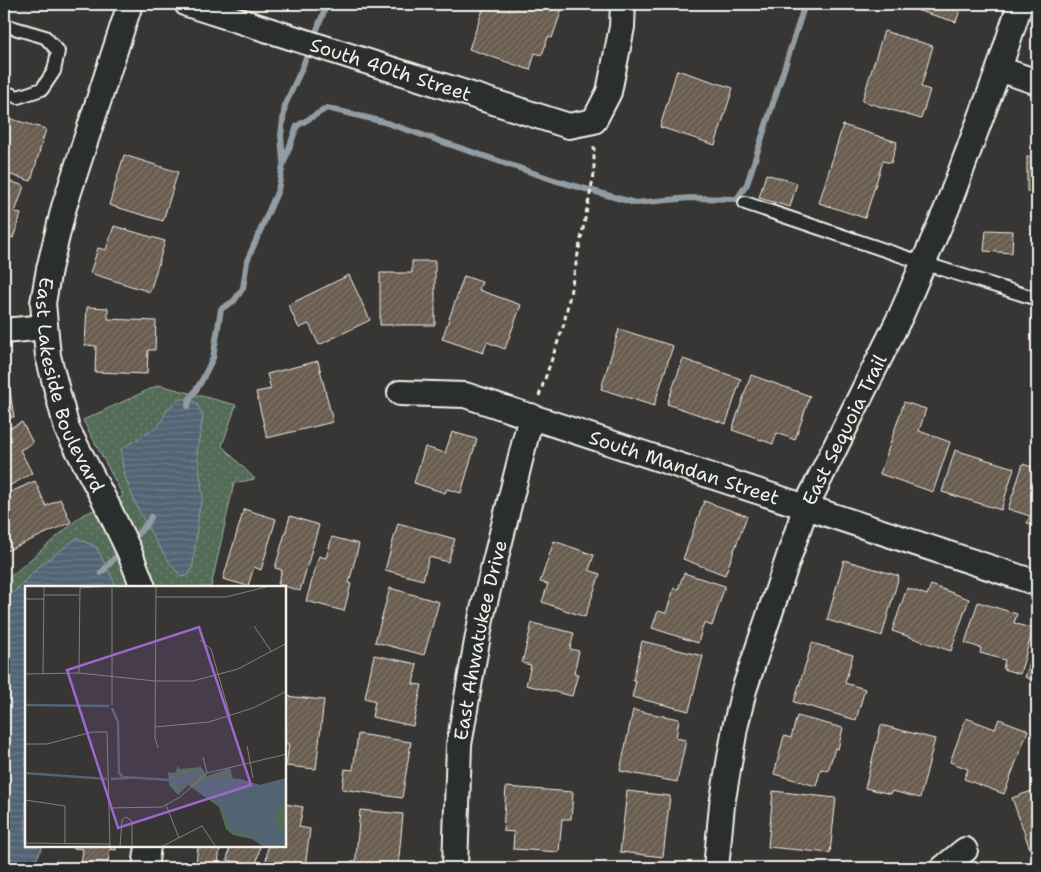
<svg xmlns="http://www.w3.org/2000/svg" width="1041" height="872" viewBox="0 0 1041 872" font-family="'Shantell Sans',sans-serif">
<defs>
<pattern id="grass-dots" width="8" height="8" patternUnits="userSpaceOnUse" patternTransform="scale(1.25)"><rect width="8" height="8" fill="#526c59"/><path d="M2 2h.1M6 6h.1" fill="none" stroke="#6c8171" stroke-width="1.8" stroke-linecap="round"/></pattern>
<pattern id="water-rules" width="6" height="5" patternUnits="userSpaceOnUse" patternTransform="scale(1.25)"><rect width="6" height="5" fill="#526474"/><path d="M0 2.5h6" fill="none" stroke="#6c7b88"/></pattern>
<pattern id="building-hatch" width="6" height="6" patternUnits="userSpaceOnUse" patternTransform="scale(1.25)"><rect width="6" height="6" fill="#695c50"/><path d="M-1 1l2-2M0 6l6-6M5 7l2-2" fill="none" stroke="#7f7469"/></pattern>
</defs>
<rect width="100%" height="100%" fill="#373635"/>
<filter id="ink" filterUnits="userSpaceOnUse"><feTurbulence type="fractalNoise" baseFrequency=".02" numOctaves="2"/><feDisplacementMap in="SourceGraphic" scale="10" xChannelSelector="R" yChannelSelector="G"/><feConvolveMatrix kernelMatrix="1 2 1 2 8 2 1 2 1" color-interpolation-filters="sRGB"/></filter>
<g filter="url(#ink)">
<polygon fill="url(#grass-dots)" stroke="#a3aea0" points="159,385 236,405 222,446 255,479 234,483 211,587 26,587 26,846 43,846 32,868 4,868 4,582 81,516 123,496 83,420"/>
<g fill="url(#water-rules)" stroke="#939ca2">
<path d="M 179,399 L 190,399 L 197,404 L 203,416 L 197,451 L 203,497 L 199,510 L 193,565 L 189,575 L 181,577 C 157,548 120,486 121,449 L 159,426 L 167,410 Z"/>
<polygon points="77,538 96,547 117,587 26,587 26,846 43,846 32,868 4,868 4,602 42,564"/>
</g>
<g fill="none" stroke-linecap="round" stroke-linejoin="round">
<g stroke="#939ca2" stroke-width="6">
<polyline points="283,161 281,135 285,105 302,68 327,4"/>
<polyline points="188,406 190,399 201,382 213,358 221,309 234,301 243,288 247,261 278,190 283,165 297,126 327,108 384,122 554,180 635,203 690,198 737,199 747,184 805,4"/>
<polyline points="130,542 147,524 151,517"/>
<polyline points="101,573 123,549"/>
</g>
</g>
<g fill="url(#building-hatch)" stroke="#f4f1e8">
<polygon points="485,4 548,4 562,9 552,38 548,37 542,55 535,53 530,70 469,49"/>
<polygon points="896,4 962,4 956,22"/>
<polygon points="884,31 933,46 921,87 930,90 921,119 862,101"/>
<polygon points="677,70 733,88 715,145 660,127"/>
<polygon points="4,117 46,129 31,181 4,173"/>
<polygon points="843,125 897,142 891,163 883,161 865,218 819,203"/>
<polygon points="124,155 178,172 163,221 109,205"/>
<rect x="1027" y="157" width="10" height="34"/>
<polygon points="766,174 797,183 790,207 759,198"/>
<polygon points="4,179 24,186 15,212 21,214 13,238 4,235"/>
<polygon points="114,226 165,241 150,292 90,273 98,248 106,250"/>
<polygon points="986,230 1013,231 1012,253 984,251"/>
<polygon points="4,245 9,246 4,278"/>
<polygon points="412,261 435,261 435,325 380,325 380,273 412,273"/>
<polygon points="349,275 370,320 319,345 309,324 299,328 288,305"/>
<polygon points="464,276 482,282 479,290 521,305 505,349 487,342 483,353 442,339"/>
<polygon points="87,307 108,308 108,319 156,321 155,350 148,350 147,374 95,372 96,346 85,345"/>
<polygon points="619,329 673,346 654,406 601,389"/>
<polygon points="683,359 741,379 726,424 667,404"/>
<polygon points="318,361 333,422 267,438 256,392 271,389 267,374"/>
<polygon points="4,365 6,365 14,417 4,418"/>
<polygon points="751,375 810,396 795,440 777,433 773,444 732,430"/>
<polygon points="904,402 926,409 919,431 950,442 933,492 880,474"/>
<polygon points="22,422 33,443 20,450 32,473 4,489 4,431"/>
<polygon points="452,432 477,439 461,493 447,489 445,493 414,483 425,447 445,453"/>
<polygon points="955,450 1014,468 1001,510 942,492"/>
<polygon points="1023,464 1037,469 1037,527 1027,523 1030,516 1008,509"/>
<polygon points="35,481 46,506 60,499 71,522 4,552 4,495"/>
<polygon points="704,501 747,516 725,575 683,559"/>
<polygon points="244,509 276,519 261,570 254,567 248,586 223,579"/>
<polygon points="290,516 319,525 300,591 278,584 282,570 275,568"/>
<polygon points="398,523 455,539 448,562 429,557 423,580 385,570"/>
<polygon points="332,537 359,544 349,583 351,584 344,611 306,601 319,556 326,558"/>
<polygon points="554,541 594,555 589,570 600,574 585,617 542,602 548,584 540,582"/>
<polygon points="844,560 899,576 882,636 827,620"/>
<polygon points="684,573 725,586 712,626 704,623 698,643 652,628 658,611 666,613 674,588 678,589"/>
<polygon points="931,585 969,599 951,651 892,631 907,588 927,595"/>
<polygon points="390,588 439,602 424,655 375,642"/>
<polygon points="978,602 1017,614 1014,623 1033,629 1020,674 1003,669 1005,660 980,653 981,648 965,643"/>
<polygon points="532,623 574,633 570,649 579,651 574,673 578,674 572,696 526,685 531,665 522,663"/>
<polygon points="642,641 703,656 689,711 632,697 636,681 633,680"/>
<polygon points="1037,642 1037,682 1025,677"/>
<polygon points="812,643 853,655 845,683 865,689 856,720 794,702"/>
<polygon points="374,655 417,664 413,684 422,685 413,726 372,717 375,701 365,698"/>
<polygon points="285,696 324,700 316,769 286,766 289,744 285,744"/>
<polygon points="633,710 679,719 676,738 686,740 677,782 620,771"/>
<polygon points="797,716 843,728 838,749 835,748 828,771 821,769 816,786 774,774 784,736 791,738"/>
<polygon points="966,718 995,729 999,719 1028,730 1004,794 964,779 968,769 950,762"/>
<polygon points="881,725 935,739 920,798 892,791 891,794 865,788"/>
<polygon points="358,734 411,742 402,798 342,789 345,769 353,770"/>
<polygon points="506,787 573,792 571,819 562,819 559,852 513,849 514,832 503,831"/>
<polygon points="1037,789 1037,850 1031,852 1012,798"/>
<polygon points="627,791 670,796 663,857 620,852"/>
<polygon points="773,791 836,798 830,853 768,847"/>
<polygon points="285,804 303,807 299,827 310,829 305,868 265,868 268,846 285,846"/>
<polygon points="360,810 403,814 398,868 355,868"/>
<polygon points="73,846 116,846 116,850 110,849 107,868 81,865 83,849 73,848"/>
<polygon points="193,846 220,846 218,865 196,863 198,846"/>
<polygon points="230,846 260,846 256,866 227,860"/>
</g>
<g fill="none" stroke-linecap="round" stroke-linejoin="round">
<g stroke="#f4f1e8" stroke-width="16">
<g id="service">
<polyline points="4,25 45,37 58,51 54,71 42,89 18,97 4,92"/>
<polyline points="745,203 923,263 1037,299"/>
</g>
</g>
<g stroke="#f4f1e8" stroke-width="28">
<g id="minor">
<path id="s1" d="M 130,4 L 64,207 L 49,269 L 43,303 L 48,356 L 67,429 L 106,503 L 129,551 L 143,587"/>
<path id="s2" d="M 187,4 L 569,126 L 594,121 L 609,92 L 622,27 L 623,4"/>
<polyline points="999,69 1037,82"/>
<polyline points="4,331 45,327"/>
<path id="s3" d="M 400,393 L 465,395 L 1037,583"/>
<polyline points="145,868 148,846"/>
<path id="s4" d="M 455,868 L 459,745 L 470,680 L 482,614 L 531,416"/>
<path id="s5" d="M 716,868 L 722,805 L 735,728 L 744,690 L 806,506 L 902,313 L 947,208 L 999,69 L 1020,4"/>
<polyline points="943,868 965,850"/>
</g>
</g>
<polyline stroke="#f4f1e8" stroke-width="3" stroke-dasharray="5 4" stroke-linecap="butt" points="539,396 564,324 594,174 594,144"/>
<use href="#service" stroke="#2a2d2e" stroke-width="12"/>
<use href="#minor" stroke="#2a2d2e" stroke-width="24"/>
</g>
</g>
<g text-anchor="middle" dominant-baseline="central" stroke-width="4" stroke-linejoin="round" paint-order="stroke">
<g font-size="19" fill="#f4f1e8" stroke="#2a2d2e">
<text stroke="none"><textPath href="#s2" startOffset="214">South 40th Street</textPath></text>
<text stroke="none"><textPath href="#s1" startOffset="398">East Lakeside Boulevard</textPath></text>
<text stroke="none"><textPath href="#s5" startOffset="460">East Sequoia Trail</textPath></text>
<text stroke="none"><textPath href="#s3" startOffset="296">South Mandan Street</textPath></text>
<text stroke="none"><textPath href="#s4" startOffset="230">East Ahwatukee Drive</textPath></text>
</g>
</g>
<g transform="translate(25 586)">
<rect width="261" height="261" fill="#373635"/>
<path d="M 153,180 L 155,183 L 176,181 L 182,190 L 205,182 L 208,193 L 235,199 L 262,192 L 261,261 L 239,261 L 227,253 L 208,249 L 201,243 L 194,221 L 163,199 L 153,209 L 144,199 L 143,186 L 150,187 Z" fill="#526c59"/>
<path d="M 170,185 L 171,188 L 157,201 L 144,194 ZM 187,191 L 216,193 L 235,199 L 261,192 L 261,216 L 248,230 L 254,245 L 261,250 L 261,261 L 242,261 L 223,249 L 207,245 L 196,220 L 171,204 L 177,195 Z" fill="#526474"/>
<path fill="none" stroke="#526474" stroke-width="2.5" d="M 0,119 L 84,120M 87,122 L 93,136 L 94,187 L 98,191 L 145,194M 0,187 L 82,193M 86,193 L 104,192"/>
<path fill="none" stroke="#83817d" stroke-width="1" d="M 131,0 L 130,152 L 133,162M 55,2 L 87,0M 87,2 L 87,119M 19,9 L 54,9M 131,11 L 201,11 L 245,0M 0,13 L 19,13M 229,40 L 246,65M 175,54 L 186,63 L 205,130M 18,87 L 19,0M 54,87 L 55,0M 0,88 L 54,87 L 130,95 L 168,95 L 213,83 L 262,57M 130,141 L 184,136 L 228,122 L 262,105M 0,158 L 22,158 L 67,146 L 82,146 L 85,261M 222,160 L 228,192M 178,171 L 182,187M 0,214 L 40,220 L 40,258M 141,219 L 154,252M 85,222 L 137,221 L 155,211 L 182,187 L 262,168M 0,257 L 85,258M 95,261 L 97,234 L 101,231 L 107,235 L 107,261M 136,261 L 177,240 L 191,261"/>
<path fill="#9f67cb" fill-opacity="0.15" stroke="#9f67cb" stroke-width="2.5" d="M 174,41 L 226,199 L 93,242 L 42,84 Z"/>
<rect width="261" height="261" fill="none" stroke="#f4f1e8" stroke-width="2.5"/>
</g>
<rect width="1041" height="872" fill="none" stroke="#2a2d2e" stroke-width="20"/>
<rect x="10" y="10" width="1021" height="852" fill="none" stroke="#f4f1e8" stroke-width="2" filter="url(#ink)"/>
</svg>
